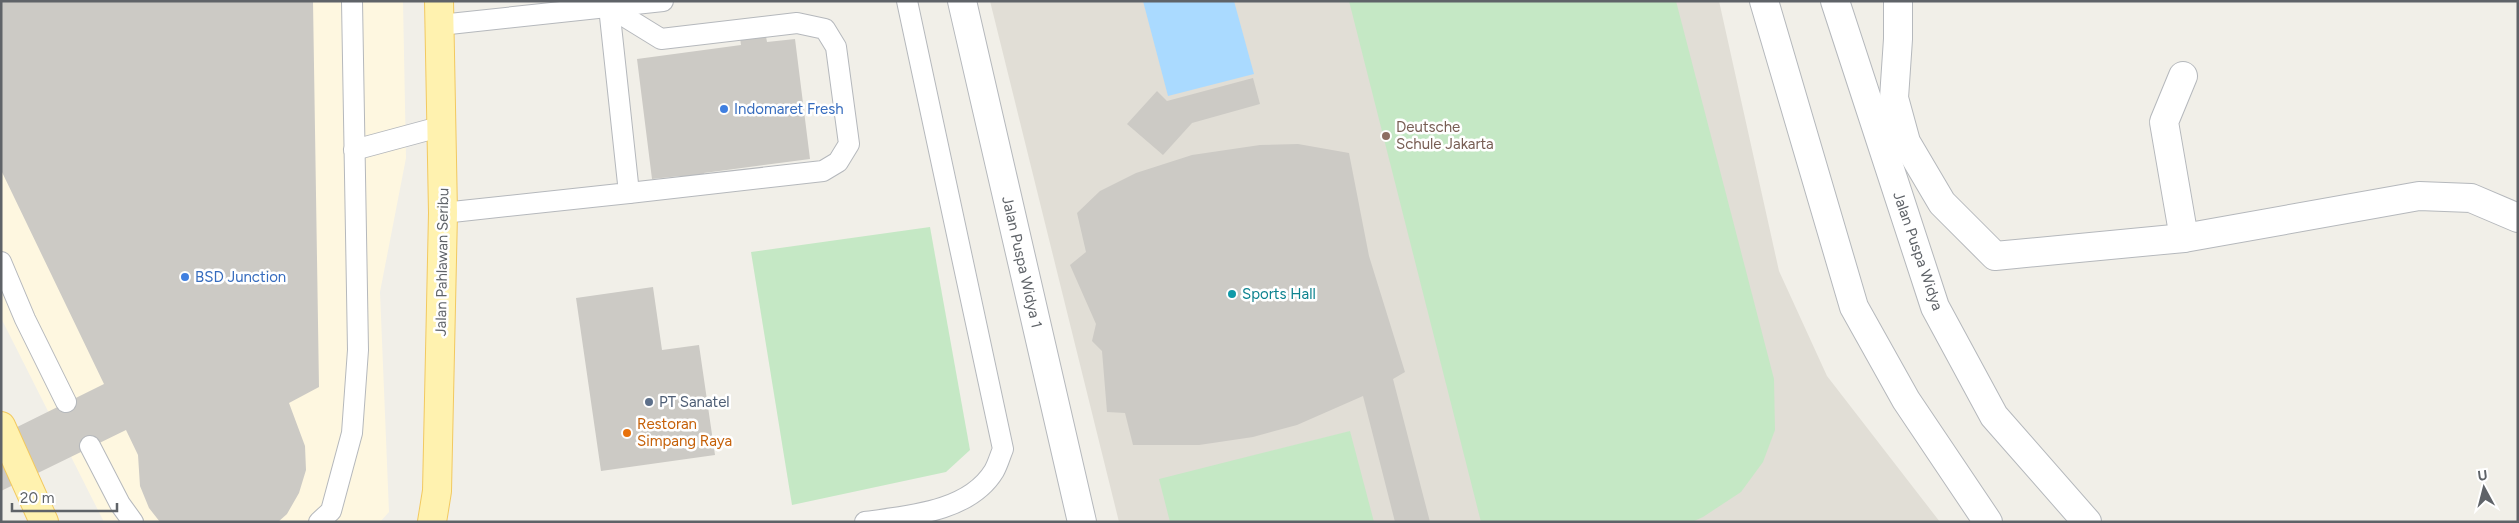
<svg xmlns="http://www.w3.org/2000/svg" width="2519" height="523" viewBox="0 0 2519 523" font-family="Figtree,sans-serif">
<rect width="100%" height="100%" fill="#f1efe8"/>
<polygon fill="#fef7e0" points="1,1 403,1 406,158 380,292 389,512 380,522 104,522 1,318"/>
<polygon fill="#e1ded6" points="990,1 1719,1 1779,271 1827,376 1940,522 1119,522"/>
<g fill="#c5e8c5">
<polygon points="1349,1 1676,1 1774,379 1775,430 1763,462 1741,492 1703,517 1692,522 1481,522"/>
<polygon points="930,227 970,450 946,472 792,505 751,252"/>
<polygon points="1350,431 1374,522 1170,522 1159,479"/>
</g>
<polygon fill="#aadaff" points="1143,1 1234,1 1254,74 1168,96"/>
<g fill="#cccac5">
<polygon points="1,1 313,1 319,387 289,403 305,446 306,470 299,493 287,514 278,522 160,522 149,508 140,486 138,455 126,430 1,491 1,435 104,384 1,170"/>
<polygon points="763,20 767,42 795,39 810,159 704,173 706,186 682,189 680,176 652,179 637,59 741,45 738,23"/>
<polygon points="1253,78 1260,104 1192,123 1163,155 1127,124 1157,91 1167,101"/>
<polygon points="1298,144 1349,153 1369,256 1405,372 1393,379 1430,522 1395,522 1363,396 1297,425 1253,437 1199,445 1133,445 1125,413 1107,412 1102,351 1092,341 1096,324 1070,265 1086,252 1077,213 1100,191 1136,173 1192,155 1260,145"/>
<polygon points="653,287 662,350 699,345 715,455 601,471 576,298"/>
</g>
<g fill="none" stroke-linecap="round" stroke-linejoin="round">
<g stroke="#b5b8bc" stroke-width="22">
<g id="lane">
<polyline points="609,7 661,39 797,23 825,29 836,47 849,144 838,162 823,171 629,193"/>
<polyline points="440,25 663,1"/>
<polyline points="354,150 443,126"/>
<polyline points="443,213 629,193 609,7"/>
<polyline points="1,262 25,319 66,402"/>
<polyline points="90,446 120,504 133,522"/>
<polyline points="319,522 331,511 352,433 358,350 352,1"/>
<path d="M 865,522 C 908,516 969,512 994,471 C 998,464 1000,456 1003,449 L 907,1"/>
</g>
</g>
<g stroke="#b5b8bc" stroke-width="30">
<g id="street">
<polyline points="962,1 1082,522"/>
<polyline points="1764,1 1854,307 1906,400 1988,522"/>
<polyline points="1835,1 1935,307 1994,416 2087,522"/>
<polyline points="1898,1 1898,39 1894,98 1906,142 1942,203 1995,256 2184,238 2419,196 2471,198 2518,218"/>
<polyline points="2183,76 2164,122 2184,238"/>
</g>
</g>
<g stroke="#f2c960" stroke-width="30">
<g id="primary">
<polyline points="1,426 44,522"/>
<polyline points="432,522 437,491 443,213 439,1"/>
</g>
</g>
<use href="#lane" stroke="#fff" stroke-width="20"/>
<use href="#street" stroke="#fff" stroke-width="28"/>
<use href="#primary" stroke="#fff2af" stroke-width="28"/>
</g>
<g fill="#3f7fe0" stroke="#fff" stroke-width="2">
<circle cx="724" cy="109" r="5"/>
<circle cx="185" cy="277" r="5"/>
</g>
<circle fill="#8d6e63" stroke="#fff" stroke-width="2" cx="1386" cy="136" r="5"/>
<circle fill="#0f9aa8" stroke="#fff" stroke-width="2" cx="1232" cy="294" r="5"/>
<circle fill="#5c6f8a" stroke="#fff" stroke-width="2" cx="649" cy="402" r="5"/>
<circle fill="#e8710a" stroke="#fff" stroke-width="2" cx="627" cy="433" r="5"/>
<g text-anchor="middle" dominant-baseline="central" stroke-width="5" stroke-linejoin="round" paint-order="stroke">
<g font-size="15" fill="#366cbe" stroke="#fff" text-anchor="start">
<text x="734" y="109">Indomaret Fresh</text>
<text x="195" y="277">BSD Junction</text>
</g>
<g font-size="15" fill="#785e54" stroke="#fff" text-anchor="start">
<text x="1396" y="127">Deutsche<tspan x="1396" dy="17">Schule Jakarta</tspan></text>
</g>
<g font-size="15" fill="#5f6368" stroke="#fff">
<text transform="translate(1918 251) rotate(71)">Jalan Puspa Widya</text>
<text transform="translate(442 262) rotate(-89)">Jalan Pahlawan Seribu</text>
<text transform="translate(1022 262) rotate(77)">Jalan Puspa Widya 1</text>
</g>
<g font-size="15" fill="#0d838f" stroke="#fff" text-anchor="start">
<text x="1242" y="294">Sports Hall</text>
</g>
<g font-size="15" fill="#4e5e75" stroke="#fff" text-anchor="start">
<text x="659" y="402">PT Sanatel</text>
</g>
<g font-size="15" fill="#c56008" stroke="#fff" text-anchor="start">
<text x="637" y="424">Restoran<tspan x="637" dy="17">Simpang Raya</tspan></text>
</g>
</g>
<rect width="2519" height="523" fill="none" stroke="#5f6368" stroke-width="5"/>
<g transform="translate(2484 488) rotate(353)" stroke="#ffffff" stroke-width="4" paint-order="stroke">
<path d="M0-4L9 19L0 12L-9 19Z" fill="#5f6368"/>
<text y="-8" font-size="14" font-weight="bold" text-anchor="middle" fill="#5f6368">U</text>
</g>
<path d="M12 503v8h105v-8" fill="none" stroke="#5f6368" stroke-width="2.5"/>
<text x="20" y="503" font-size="15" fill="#5f6368" stroke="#ffffff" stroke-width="4" paint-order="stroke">20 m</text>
</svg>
